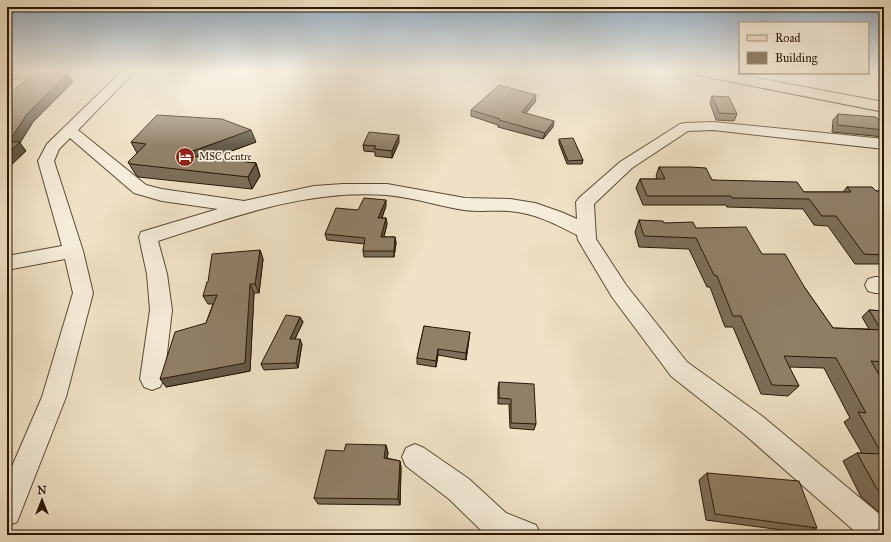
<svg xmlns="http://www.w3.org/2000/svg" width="891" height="542" viewBox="0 0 891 542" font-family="'IM FELL Great Primer',serif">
<rect width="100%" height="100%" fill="#efe1c5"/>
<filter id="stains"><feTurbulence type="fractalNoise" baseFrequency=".005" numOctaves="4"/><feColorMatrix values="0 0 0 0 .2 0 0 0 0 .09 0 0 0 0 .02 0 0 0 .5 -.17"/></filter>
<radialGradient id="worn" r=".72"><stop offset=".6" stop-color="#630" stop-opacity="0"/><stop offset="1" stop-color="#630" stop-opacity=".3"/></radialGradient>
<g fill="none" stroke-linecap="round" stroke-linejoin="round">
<g stroke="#5a4a34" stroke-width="2">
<g id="minor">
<path d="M 122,71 L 135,71 L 78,130 L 146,185 L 162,189 L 244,201 L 314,186 L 343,184 L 387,184 L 465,198 L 510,199 L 535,203 L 561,212 L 577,219 L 576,202 L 579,198 L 620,162 L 680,124 L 685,123 L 713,122 L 884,139 L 884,149 L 713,130 L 688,131 L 632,168 L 594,204 L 596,239 L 626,285 L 687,362 L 762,416 L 884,518 L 884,535 L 859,535 L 744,434 L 671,376 L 612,297 L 578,240 L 577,235 C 555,224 535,213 509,211 C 494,210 479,212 464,210 C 438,206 412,197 386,195 C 307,189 233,217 158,241 L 167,274 L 172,310 L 164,379 L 160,387 L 152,390 L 144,387 L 140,379 L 150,310 L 147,274 L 139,237 L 141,232 L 218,209 L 162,201 L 134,193 L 70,138 L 59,149 L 54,161 L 83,251 L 93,293 L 66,397 L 17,522 L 7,526 L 7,478 L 42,397 L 73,293 L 65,259 L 7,270 L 7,256 L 62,246 L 38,161 L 47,144 Z"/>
<polygon points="875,277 884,277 884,293 875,293 868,291 865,285 868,279"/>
<polygon points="415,444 424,448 469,479 506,513 536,525 541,535 486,535 449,499 406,466 402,457 406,448"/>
</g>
</g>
<g stroke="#291704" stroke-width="2">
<g id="primary">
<polygon points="11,71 44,71 42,74 7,80 7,72"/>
<polygon points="690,71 719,71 884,102 884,112 697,75 692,74"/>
</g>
</g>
<use href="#minor" fill="#f5ecd9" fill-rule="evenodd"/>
<use href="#primary" fill="#efe1c5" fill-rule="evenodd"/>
</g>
<g fill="#7c6e59" stroke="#291704">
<polygon points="536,95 535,102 526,113 553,127 543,139 498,127 498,125 471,116 471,110"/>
<polygon points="712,96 737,114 734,121 716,120 710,103"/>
<polygon points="838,114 884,125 884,137 832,132 833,120"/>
<polygon points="559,139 583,160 582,164 567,164 559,143"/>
<polygon points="131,142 256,142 212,158 256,163 260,176 252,189 138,177 136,175 128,162 137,153"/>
<polygon points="399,142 392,158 375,156 375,152 364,151 363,145"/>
<polygon points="659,167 712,180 804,192 843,192 847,187 876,191 884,191 884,264 855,264 828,226 814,225 803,209 727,207 726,205 643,205 636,188 640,179 657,179 656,176"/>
<polygon points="386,206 382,218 386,218 387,224 384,237 395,237 396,243 394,257 364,257 363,251 365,244 327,240 325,234 358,210"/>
<polygon points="639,220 664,223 696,228 762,254 805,288 833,328 869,329 862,317 869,310 884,311 884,373 877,372 884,383 884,516 861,497 843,461 857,453 862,453 844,422 850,418 824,368 789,367 799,386 788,396 761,394 733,327 725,327 710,287 707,287 689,249 639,247 635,232"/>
<polygon points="260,250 263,259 259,293 254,293 250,371 166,387 206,323 213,304 208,304 203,296"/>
<polygon points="300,317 303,322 295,339 302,344 298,368 264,370 261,364"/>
<polygon points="424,326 469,339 466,360 438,355 436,367 417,364 417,358"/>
<polygon points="499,382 536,424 534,430 510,428 509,404 498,404 498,388"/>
<polygon points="386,445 388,453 387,458 400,461 401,468 400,505 318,504 314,498 344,451"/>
<polygon points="707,473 817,528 805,533 706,520 699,480"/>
</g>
<g fill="#655a49" stroke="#291704">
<polygon points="68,74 73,82 33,122 20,143 26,151 7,169 7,154 9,142 27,114"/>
<polygon points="536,95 535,102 521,119 522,112"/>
<polygon points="554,121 553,127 543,139 545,133"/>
<polygon points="251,130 256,142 188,167 182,155"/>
<polygon points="399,135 399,142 392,158 392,151"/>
<polygon points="256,163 260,176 252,189 248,177"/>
<polygon points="386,200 386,206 379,224 378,218"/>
<polygon points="386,218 387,224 382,243 381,237"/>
<polygon points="395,237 396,243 394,257 394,251"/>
<polygon points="260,250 263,259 259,293 255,284"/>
<polygon points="250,284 254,293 250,371 166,387 160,379"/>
<polygon points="300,317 303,322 292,345 290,339"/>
<polygon points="470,332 466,360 466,353"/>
<polygon points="300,339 302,344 298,368 296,363"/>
<polygon points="438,349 438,355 436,367 436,361"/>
<polygon points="386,445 388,453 386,465 384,458"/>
<polygon points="400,461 401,468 400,505 398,499"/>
</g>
<g fill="#908068" stroke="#291704">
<polygon points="33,74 68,74 27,114 9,142 20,142 7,154 7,93 10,93"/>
<polygon points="499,85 536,95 522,112 554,121 545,133 499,120 500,119 471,110"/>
<polygon points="712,96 729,97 737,114 719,113"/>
<polygon points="838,114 876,117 884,125 884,130 837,125"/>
<polygon points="157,115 222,119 251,130 182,155 256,163 248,177 131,164 128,162 146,144 131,142"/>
<polygon points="369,132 399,135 392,151 374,149 376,146 363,145"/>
<polygon points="573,138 583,160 568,161 559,139"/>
<polygon points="659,167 690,167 706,168 712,180 797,182 804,192 851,192 847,187 872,187 876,191 884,191 884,255 864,254 836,216 822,216 809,199 732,198 731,196 647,196 640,179 665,179"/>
<polygon points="364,198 386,200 378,218 386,218 381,237 395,237 394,251 363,251 365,238 325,234 336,208 358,210"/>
<polygon points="639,220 663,221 664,223 693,222 696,228 746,227 762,254 785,254 805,288 833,328 883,330 884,332 884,362 871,361 884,383 884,495 877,489 857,453 882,454 858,412 866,413 836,358 784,356 799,386 772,385 741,316 733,316 717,276 714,275 696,238 644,236"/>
<polygon points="260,250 255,284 250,284 245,363 160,379 175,332 206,323 217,295 203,296 207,282 208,282 212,254"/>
<polygon points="869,310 884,311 884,331 883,330 881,330"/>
<polygon points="286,315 300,317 290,339 300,339 296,363 261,364"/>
<polygon points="424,326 470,332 466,353 438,349 436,361 417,358"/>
<polygon points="499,382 534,384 536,424 511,423 511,399 499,398"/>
<polygon points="346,444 386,445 384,458 400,461 398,499 314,498 326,450 344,451"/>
<polygon points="707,473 799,481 817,528 715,514"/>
</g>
<linearGradient id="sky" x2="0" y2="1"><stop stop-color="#90aac0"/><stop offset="0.48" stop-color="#f8f2e5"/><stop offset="1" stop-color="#f8f2e5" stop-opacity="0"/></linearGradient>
<rect width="891" height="147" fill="url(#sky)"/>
<defs>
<g id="hotel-disc" transform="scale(1)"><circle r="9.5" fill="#8f2418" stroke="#f5ecd9"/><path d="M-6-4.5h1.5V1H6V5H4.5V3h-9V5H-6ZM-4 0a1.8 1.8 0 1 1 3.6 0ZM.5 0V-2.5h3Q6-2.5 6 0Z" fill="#fff"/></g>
</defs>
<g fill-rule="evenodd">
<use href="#hotel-disc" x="185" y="157"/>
</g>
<g text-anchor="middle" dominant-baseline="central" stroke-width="3.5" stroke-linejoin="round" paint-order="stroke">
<g font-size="10" fill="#291704" stroke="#f5ecd9" text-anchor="start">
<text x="199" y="157">MSC Centre</text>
</g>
</g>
<rect width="891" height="542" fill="none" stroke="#efe1c5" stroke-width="24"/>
<rect x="8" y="8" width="875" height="526" fill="none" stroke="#291704" stroke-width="2"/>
<rect x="12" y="12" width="867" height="518" fill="none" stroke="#291704"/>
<rect x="739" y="22" width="130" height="52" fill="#f5ecd9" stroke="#a39784"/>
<rect x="747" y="35" width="20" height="6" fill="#efe1c5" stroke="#a39784"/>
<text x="775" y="42" font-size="12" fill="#291704">Road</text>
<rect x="747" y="52" width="20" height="12" fill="#908068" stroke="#a39784"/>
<text x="775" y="62" font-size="12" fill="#291704">Building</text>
<g transform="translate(42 500)" stroke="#f5ecd9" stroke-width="3" paint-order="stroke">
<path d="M0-3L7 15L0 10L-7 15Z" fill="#291704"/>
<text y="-6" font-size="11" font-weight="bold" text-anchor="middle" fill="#291704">N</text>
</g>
<rect width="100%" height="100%" filter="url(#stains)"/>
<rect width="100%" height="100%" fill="url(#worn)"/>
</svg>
